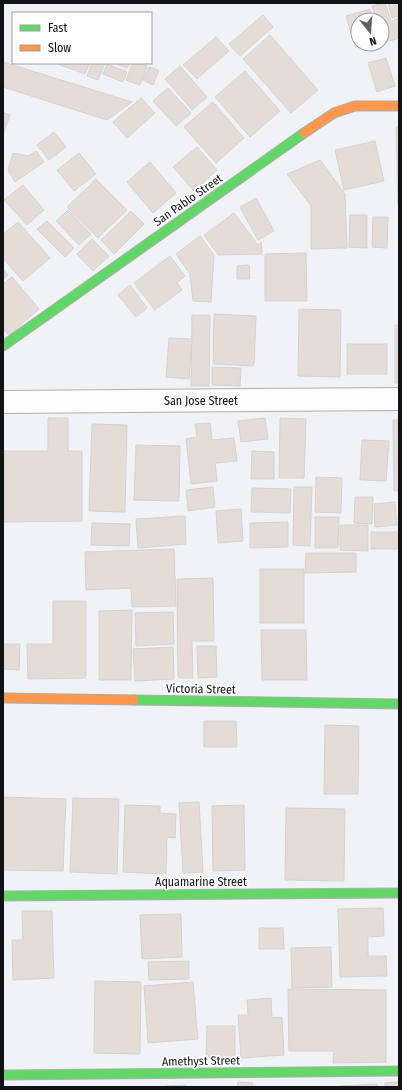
<svg xmlns="http://www.w3.org/2000/svg" width="402" height="1090" viewBox="0 0 402 1090" font-family="'Fira Sans Condensed',sans-serif">
<rect width="100%" height="100%" fill="#f0f2f5"/>
<g fill="#e5dcd8" stroke="#d3d3d3">
<polygon points="383,3 385,3 391,21 399,18 399,38 383,43 382,39 382,20 376,20 372,6"/>
<polygon points="388,3 399,3 399,16 392,18"/>
<polygon points="370,9 373,20 358,20 358,44 363,44 355,47 346,16"/>
<polygon points="263,15 273,27 240,56 229,44"/>
<polygon points="270,35 318,90 291,113 243,59"/>
<polygon points="216,37 229,51 197,79 183,65"/>
<polygon points="386,58 395,86 377,92 368,63"/>
<polygon points="3,62 132,102 107,120 3,87"/>
<polygon points="55,63 90,63 85,74"/>
<polygon points="92,63 105,63 98,80 87,76"/>
<polygon points="114,63 130,63 127,68"/>
<polygon points="133,63 139,63 147,66 140,85 126,80"/>
<polygon points="107,64 127,72 123,82 103,74"/>
<polygon points="180,66 207,97 192,110 165,79"/>
<polygon points="149,67 159,70 153,85 143,80"/>
<polygon points="245,71 280,111 250,137 215,97"/>
<polygon points="168,88 191,113 176,126 153,101"/>
<polygon points="141,98 155,113 127,138 113,122"/>
<polygon points="213,102 244,138 216,163 184,127"/>
<polygon points="3,112 10,115 3,135"/>
<polygon points="396,127 399,127 399,204 398,204"/>
<polygon points="54,132 66,147 49,160 37,145"/>
<polygon points="375,141 384,181 344,190 335,150"/>
<polygon points="197,147 217,170 194,191 173,167"/>
<polygon points="36,151 44,162 15,182 8,170 13,153 29,156"/>
<polygon points="79,153 96,174 74,191 57,170"/>
<polygon points="320,160 345,194 347,248 311,249 311,206 287,174"/>
<polygon points="150,162 176,193 153,213 127,182"/>
<polygon points="96,179 127,210 98,238 67,207"/>
<polygon points="23,185 44,210 27,225 4,200"/>
<polygon points="256,198 274,231 258,240 240,207"/>
<polygon points="68,210 91,234 79,245 56,221"/>
<polygon points="131,211 144,224 114,254 101,240"/>
<polygon points="234,213 258,245 261,242 262,254 218,255 204,235"/>
<polygon points="350,215 367,215 367,248 349,247"/>
<polygon points="373,217 388,217 387,248 372,247"/>
<polygon points="47,221 74,248 65,257 37,229"/>
<polygon points="18,222 50,258 23,281 3,258 3,234"/>
<polygon points="200,236 214,255 211,302 193,301 190,274 176,254"/>
<polygon points="92,239 109,256 93,271 77,254"/>
<polygon points="306,253 307,301 265,301 265,254"/>
<polygon points="170,256 185,276 177,283 182,290 155,310 134,283"/>
<polygon points="249,265 250,279 237,279 237,266"/>
<polygon points="3,269 8,275 3,279"/>
<polygon points="12,277 39,309 9,335 3,329 3,284"/>
<polygon points="130,285 147,308 136,317 118,295"/>
<polygon points="299,309 341,310 340,377 298,376"/>
<polygon points="214,314 256,316 254,366 213,364"/>
<polygon points="192,315 210,315 209,386 191,386"/>
<rect x="395" y="325" width="4" height="58"/>
<polygon points="169,338 192,339 189,379 166,377"/>
<rect x="347" y="344" width="40" height="30"/>
<polygon points="212,367 241,368 240,386 212,385"/>
<polygon points="48,418 68,418 68,451 82,451 82,521 4,522 4,451 48,451"/>
<polygon points="265,418 268,439 241,442 238,421"/>
<polygon points="280,418 306,419 304,478 279,478"/>
<polygon points="393,420 399,420 399,491 394,491"/>
<polygon points="210,423 212,440 234,438 237,461 215,463 217,481 191,484 186,439 197,437 195,424"/>
<polygon points="92,424 127,425 125,512 89,511"/>
<polygon points="362,440 389,441 386,481 360,480"/>
<polygon points="136,445 180,446 179,501 134,500"/>
<polygon points="252,451 274,452 274,479 251,479"/>
<polygon points="316,477 342,478 341,513 315,512"/>
<polygon points="213,487 215,507 188,511 186,490"/>
<polygon points="294,487 312,487 310,546 293,545"/>
<polygon points="252,488 291,489 290,513 251,512"/>
<polygon points="355,497 373,497 372,524 354,523"/>
<polygon points="395,502 397,525 375,527 374,504"/>
<polygon points="241,509 243,541 218,543 216,511"/>
<polygon points="185,516 186,544 138,548 136,519"/>
<polygon points="315,517 339,517 338,548 315,548"/>
<polygon points="288,522 288,547 250,548 250,523"/>
<polygon points="92,523 130,524 129,546 91,545"/>
<polygon points="340,525 368,525 368,551 340,550"/>
<rect x="371" y="532" width="28" height="17"/>
<polygon points="174,549 176,606 132,607 131,588 86,590 85,552"/>
<polygon points="306,553 356,553 356,572 305,573"/>
<rect x="260" y="569" width="44" height="54"/>
<polygon points="213,578 214,641 192,641 193,678 178,678 177,579"/>
<polygon points="53,601 86,601 86,678 28,679 27,644 53,644"/>
<polygon points="132,610 131,680 99,680 99,611"/>
<polygon points="173,612 174,644 136,646 135,613"/>
<polygon points="261,630 306,630 307,680 262,680"/>
<polygon points="3,644 20,644 19,670 3,669"/>
<polygon points="197,646 216,646 217,677 198,678"/>
<polygon points="173,647 174,679 135,681 133,649"/>
<polygon points="204,721 236,721 237,747 204,747"/>
<polygon points="325,725 359,726 358,794 324,794"/>
<polygon points="3,797 66,799 63,871 3,870"/>
<polygon points="73,798 119,799 117,874 70,872"/>
<polygon points="199,802 203,872 183,873 179,803"/>
<polygon points="125,805 160,806 160,813 176,814 175,838 167,837 166,874 123,872"/>
<polygon points="244,805 245,870 213,871 212,806"/>
<polygon points="286,808 345,809 344,881 285,880"/>
<polygon points="383,908 384,936 368,937 368,956 386,956 387,976 340,977 338,909"/>
<polygon points="22,911 52,911 54,978 13,980 12,940 23,940"/>
<polygon points="181,914 182,957 142,959 140,915"/>
<polygon points="259,928 283,928 284,949 259,949"/>
<polygon points="331,947 332,987 292,988 291,948"/>
<polygon points="189,961 189,979 149,980 148,962"/>
<polygon points="95,981 141,982 140,1054 94,1053"/>
<polygon points="193,982 198,1039 148,1043 144,986"/>
<polygon points="288,989 386,990 386,1062 333,1063 334,1051 289,1051"/>
<polygon points="271,998 272,1018 282,1017 284,1055 241,1058 238,1015 248,1015 247,1000"/>
<polygon points="207,1026 235,1026 235,1058 206,1057"/>
<polygon points="238,1082 253,1083 253,1087 237,1087"/>
<polygon points="399,1082 399,1087 385,1087 385,1083"/>
<polygon points="377,1084 377,1087 339,1087 339,1086"/>
<polygon points="186,1085 186,1087 166,1087 166,1086"/>
</g>
<g fill="none" stroke-linecap="round" stroke-linejoin="round">
<g stroke="#adafb2" stroke-width="24">
<polyline id="street" points="3,402 399,399"/>
</g>
<g stroke="#adafb2" stroke-width="11">
<g id="fast">
<polyline points="3,346 304,133"/>
<polyline points="134,700 399,704"/>
<polyline points="3,896 399,893"/>
<polyline points="3,1075 399,1071"/>
</g>
</g>
<g stroke="#adafb2" stroke-width="11">
<g id="slow">
<polyline points="304,133 334,113 355,106 399,106"/>
<polyline points="3,698 134,700"/>
</g>
</g>
<use href="#street" stroke="#fdfdfe" stroke-width="22"/>
<use href="#fast" stroke="#63d668" stroke-width="9"/>
<use href="#slow" stroke="#ff974d" stroke-width="9"/>
</g>
<g text-anchor="middle" dominant-baseline="central" stroke-width="3.5" stroke-linejoin="round" paint-order="stroke">
<g font-size="12" fill="#111215" stroke="#fefefe">
<text transform="translate(188 200) rotate(-35)">San Pablo Street</text>
<text x="201" y="401">San Jose Street</text>
<text transform="translate(201 689) rotate(1)">Victoria Street</text>
<text x="201" y="882">Aquamarine Street</text>
<text transform="translate(201 1061) rotate(-1)">Amethyst Street</text>
</g>
</g>
<rect width="402" height="1090" fill="none" stroke="#111215" stroke-width="8"/>
<rect x="12" y="12" width="140" height="52" fill="#fefefe" stroke="#9fa0a1"/>
<rect x="20" y="25" width="20" height="6" fill="#63d668" stroke="#9fa0a1"/>
<text x="48" y="32" font-size="12" fill="#111215">Fast</text>
<rect x="20" y="45" width="20" height="6" fill="#ff974d" stroke="#9fa0a1"/>
<text x="48" y="52" font-size="12" fill="#111215">Slow</text>
<g transform="translate(370 32) rotate(163)"><circle r="19" fill="#fefefe" stroke="#9fa0a1"/>
<path d="M0-3L7 15L0 10L-7 15Z" fill="#5f6063"/>
<text y="-6" font-size="11" font-weight="bold" text-anchor="middle" fill="#111215">N</text>
</g>
</svg>
